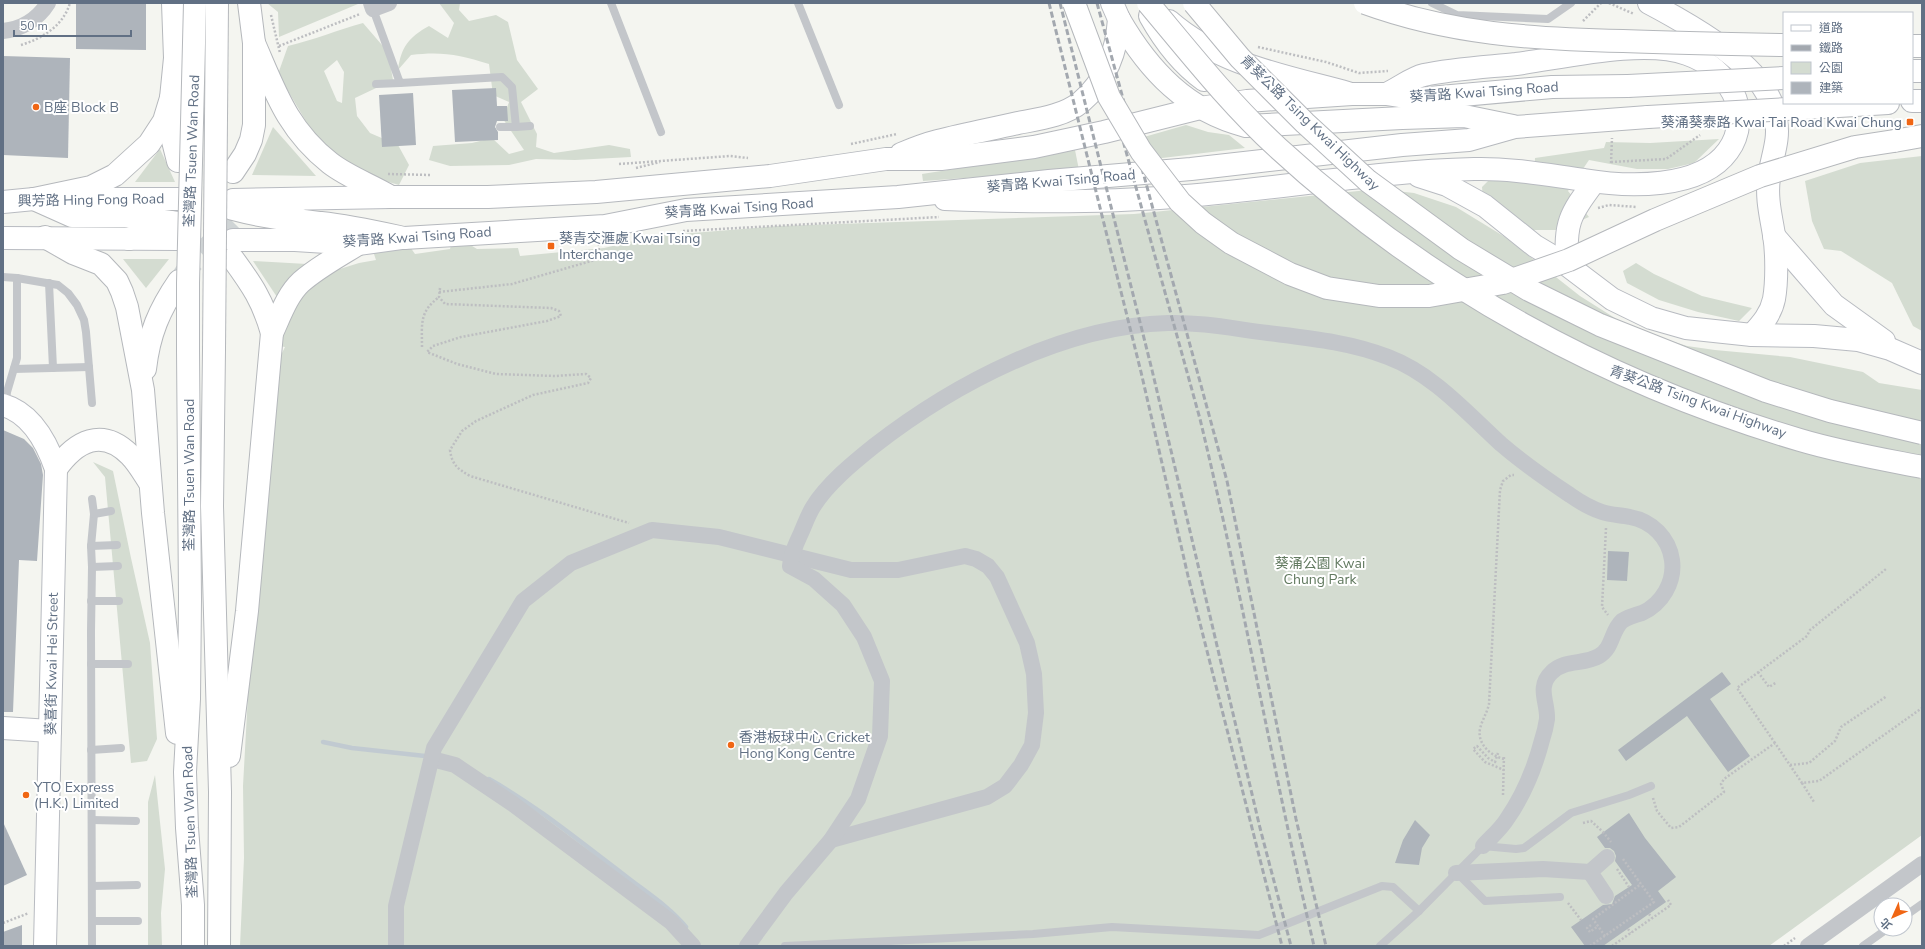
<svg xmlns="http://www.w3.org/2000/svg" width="1925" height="949" viewBox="0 0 1925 949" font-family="'Nunito Sans','Noto Sans TC',sans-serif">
<rect width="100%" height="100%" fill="#f4f5f0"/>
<g fill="#d4dcd1" fill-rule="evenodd">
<polygon points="267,3 357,3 358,4 279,37 278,12"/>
<path d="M 439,3 L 460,3 L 459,10 L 469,21 L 496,15 L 508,22 L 517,60 L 538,89 L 521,102 L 537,134 L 536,147 L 554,153 L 609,145 L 630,149 L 631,157 L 575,160 L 536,159 L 509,165 L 450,166 L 429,160 L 433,146 L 472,143 L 492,138 L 509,154 L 524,150 L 503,119 L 509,102 L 493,95 L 489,64 C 460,55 442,51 411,55 L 398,70 C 401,47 409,37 429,26 L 448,38 L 454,23 Z"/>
<path d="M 363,23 L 388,52 L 393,80 L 355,98 L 357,116 L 370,133 L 398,145 L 409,165 L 399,185 L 375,178 L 333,159 L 311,139 L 307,123 L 278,74 L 288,46 C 314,40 337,30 363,23 ZM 337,60 L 344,72 L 342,103 L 337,101 L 324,71 Z"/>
<polygon points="1186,125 1208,132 1229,135 1245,148 1154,159 1137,139"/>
<polygon points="273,127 316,176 252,175"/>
<polygon points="1719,139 1694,163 1668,169 1637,169 1589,160 1568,191 1589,217 1558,230 1514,230 1484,212 1482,187 1493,176 1534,182 1535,158 1604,148 1606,142 1650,143"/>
<polygon points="160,149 175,182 135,182"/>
<polygon points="1075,150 1079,170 923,181 922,174"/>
<polygon points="1922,156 1922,331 1913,326 1892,283 1841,251 1824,249 1812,221 1805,181 1860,163"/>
<polygon points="1378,189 1414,193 1456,207 1505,237 1580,296 1618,320 1650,334 1687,346 1715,350 1790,357 1863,372 1879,383 1922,390 1922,835 1769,946 240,946 244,858 243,786 248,695 279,359 285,347 279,346 295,302 327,273 359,263 376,260 372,248 403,237 415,254 450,249 454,235 477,249 518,248 520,256 604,248 655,236 778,226 1134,214"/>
<polygon points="123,259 169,259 146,288"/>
<polygon points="253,261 307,264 277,297"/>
<polygon points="1636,263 1654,274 1702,296 1752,308 1739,321 1698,312 1659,300 1627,283 1623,271"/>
<polygon points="93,462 113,471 131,558 150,643 157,739 147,761 131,763 105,477"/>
<polygon points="155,775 165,869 161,913 162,946 148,946 148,802"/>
</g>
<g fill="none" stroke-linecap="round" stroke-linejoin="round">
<g stroke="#c1cad1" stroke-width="4.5">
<polyline points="323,742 352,748 425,756"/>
<path d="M 489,779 C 537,806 579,841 623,874 C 644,891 669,906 686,927"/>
</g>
</g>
<g fill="#aeb4bb">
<polygon points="76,3 146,3 146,50 76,49"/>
<polygon points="3,56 70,58 68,158 3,155"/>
<polygon points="496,88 497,106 507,106 508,121 497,121 495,127 498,132 498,140 455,142 452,90"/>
<polygon points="413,93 416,145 382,147 379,95"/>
<polygon points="3,430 24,439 33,448 41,464 43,475 37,561 19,560 13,712 3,712"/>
<polygon points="1608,551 1629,552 1627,581 1607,580"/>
<polygon points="1722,672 1731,684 1710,699 1750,756 1728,772 1687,716 1626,761 1618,750"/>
<polygon points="1629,813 1645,838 1676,877 1658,891 1666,902 1603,946 1585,946 1571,927 1603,905 1612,904 1615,896 1632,885 1615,861 1616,856 1614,851 1610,848 1605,848 1597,837"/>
<polygon points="1415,820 1430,835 1422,848 1419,865 1395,863 1403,840"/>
<polygon points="3,822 27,875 3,886"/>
<polygon points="22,925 22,946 3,946 3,932"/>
</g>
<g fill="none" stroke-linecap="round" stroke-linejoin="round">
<polyline stroke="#cfd4d5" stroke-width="22" stroke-dasharray="22 11" stroke-linecap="butt" points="181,279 192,263 233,222"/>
<g stroke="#b8bbc1" stroke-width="24">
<g id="secondary">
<polyline points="1112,3 1119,19"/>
<path d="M 1649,3 C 1685,22 1746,56 1766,92 C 1771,100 1775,112 1776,121 C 1780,140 1771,159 1769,178 C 1766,198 1771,216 1774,235 C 1777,253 1777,282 1774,299 C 1771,314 1762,324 1752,335"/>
<path d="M 1169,21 C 1219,65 1286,76 1348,93"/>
<polyline points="1419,176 1447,185 1485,206 1535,246 1567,265 1612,299 1651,318 1686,328 1752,335 1814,336 1858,340 1890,349 1922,363"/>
<path d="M 945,199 C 1021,202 1097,203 1173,197 C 1273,190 1373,171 1474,169 C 1511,168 1547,175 1584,180 C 1627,187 1700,190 1728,151 C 1740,135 1742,111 1733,93 C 1723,74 1707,61 1687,54 C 1644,38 1562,58 1516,64 C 1487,67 1452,69 1424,75 C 1411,78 1398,89 1386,94"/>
<polyline points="233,200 391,197"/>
<polyline points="3,202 34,199 179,199"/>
<polyline points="1774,236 1834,305 1884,341"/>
<polyline points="3,238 179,239"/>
<polyline points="233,240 295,240 358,244 401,238"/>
<path d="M 1567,265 C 1565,222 1569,216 1594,182"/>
<path d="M 3,405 C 31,413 47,443 56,469 L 45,946"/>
<polyline points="3,728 50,731"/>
</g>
</g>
<g stroke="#b6b9be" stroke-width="24">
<g id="primary">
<path d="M 1150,16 C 1164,41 1180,63 1204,80"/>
<path d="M 1119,19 C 1149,71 1187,111 1246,126 L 1402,118 L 1464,116 L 1513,126"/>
<polyline points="1912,71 1922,71"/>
<polyline points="1912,101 1922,101"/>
<polyline points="1822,107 1888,103"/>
<path d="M 901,154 C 913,149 926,144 938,141 C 965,134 992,129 1018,123 C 1039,119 1064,116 1081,102 C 1106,81 1117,50 1119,19"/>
<polyline points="391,197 488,197 596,192 770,176 886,159 941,159 1034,147 1104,132 1200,108 1247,101 1352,94 1386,94 1418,99 1552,87 1628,86"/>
<polyline points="404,238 605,226 686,210 898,197 1049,181 1191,169 1402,145 1469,140 1515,127 1648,117"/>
</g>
</g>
<g stroke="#b5b8bc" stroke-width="24">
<g id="highway">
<polyline points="173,3 175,58 171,98 172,137 178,161"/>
<path d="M 254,43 C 275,91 287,129 330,163 C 348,177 371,185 391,197"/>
<polyline points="1912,46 1922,46"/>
<polyline points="1894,141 1922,136"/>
<polyline points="233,172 245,154 251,140 254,125 254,43 249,3"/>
<polyline points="34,199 91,187 115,175 149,144 164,121 171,98"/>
<polyline points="34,199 72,216 126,216 178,223"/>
<path d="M 233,209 C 262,217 292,220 321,223 C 349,226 376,232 404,238"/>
<polyline points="256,211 299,200"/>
<polyline points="45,237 73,253 101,264 117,281 122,292 127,307 143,390 153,513 177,733"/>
<polyline points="129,239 170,222"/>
<path d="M 233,259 C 252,285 263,301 272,333"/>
<polyline points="188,350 190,599 189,699 185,772 187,828 193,905 193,946"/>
<polyline points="214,350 212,506 220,792 219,946"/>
<path d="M 145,369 C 149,334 159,310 179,281"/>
<path d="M 56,469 C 76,441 102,427 130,455 C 138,463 144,474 150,483"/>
<path d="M 229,756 L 247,611 L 272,333 C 280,316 287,295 301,282 C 318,267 339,256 358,244"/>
</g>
</g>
<g stroke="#bdbec1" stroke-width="2.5" stroke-dasharray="2 2" stroke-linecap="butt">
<polyline points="1609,3 1634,14"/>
<polyline points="271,15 280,53"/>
<polyline points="1583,21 1601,3"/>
<path d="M 21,45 C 43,38 63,26 70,3"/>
<polyline points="279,46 360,14"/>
<polyline points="1258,47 1326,62 1359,73 1388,71"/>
<polyline points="851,144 897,134"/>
<polyline points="1611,162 1666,159 1700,135"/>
<polyline points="1611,163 1612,138"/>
<polyline points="619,164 730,156 748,158"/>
<polyline points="636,168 660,162"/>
<polyline points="388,174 431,175"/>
<polyline points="1598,208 1609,205 1637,207"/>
<polyline points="683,231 939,217"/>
<path d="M 440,288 L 439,297 L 445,304 L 551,308 L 559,311 L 561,316 L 547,321 L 461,337 L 433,346 L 427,352 L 457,364 L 496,374 L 555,376 L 586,374 L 591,378 L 588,383 L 533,395 L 476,421 L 462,431 L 450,450 C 452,465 458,469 470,476 L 629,523"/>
<polyline points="439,292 512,284 598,259 599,245"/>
<path d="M 422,347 C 422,324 419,312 439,297"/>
<polyline points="1606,528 1602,607 1608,615"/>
<polyline points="1758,672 1769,687 1777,682"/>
<polyline points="1775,743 1737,688 1807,636 1810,630 1886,569"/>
<polyline points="1498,753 1495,762 1488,758 1477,746 1473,749 1485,762 1504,770"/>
<path d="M 1504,759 C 1491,756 1477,744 1480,729 C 1482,720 1487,713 1489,704 L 1500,490 L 1503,481 L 1511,475 L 1514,475"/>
<polyline points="1790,765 1809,763 1835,741 1841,727 1887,696"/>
<polyline points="1802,783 1814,802"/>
<polyline points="1503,795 1504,755"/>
<polyline points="1653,798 1657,811 1671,828 1679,827 1724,792 1721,784 1724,779 1775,743 1802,783 1819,781 1922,708"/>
<polyline points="1583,823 1591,821 1603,832 1611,842"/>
<polyline points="1623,859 1638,880"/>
<polyline points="1617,869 1629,887"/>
<polyline points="1568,903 1581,920"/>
<polyline points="1649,914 1652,918"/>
<polyline points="3,923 29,913"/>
<polyline points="1591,925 1587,928 1590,932 1598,926"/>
<polyline points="1628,929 1631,933"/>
<polyline points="1612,946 1671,905 1668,900"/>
<polyline points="1784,946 1795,938"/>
</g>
<g stroke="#c3c6ca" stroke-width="8">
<polyline points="611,3 661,132"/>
<polyline points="798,3 839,105"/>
<polyline points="1432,3 1457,15 1548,19 1571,3"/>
<polyline points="373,9 400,83 502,77 512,87 516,127 530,126"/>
<polyline points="376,84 400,83"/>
<polyline points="500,127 516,127"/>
<polyline points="3,277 17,278 17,358 7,392 6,404"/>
<polyline points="17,278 58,285 68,293 77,305 84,320 86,332 92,403"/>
<polyline points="49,283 53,368"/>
<polyline points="14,369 89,367"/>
<polyline points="92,499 94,514 91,546 92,567 91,631 92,946"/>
<polyline points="94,514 111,511"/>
<polyline points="91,546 117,545"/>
<polyline points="92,567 118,566"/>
<polyline points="91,601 119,601"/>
<polyline points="91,664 128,664"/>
<polyline points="91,750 121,748"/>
<polyline points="92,820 136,821"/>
<polyline points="1457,873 1485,901 1560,897"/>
<polyline points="92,886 137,885"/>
<polyline points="1905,916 1922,904"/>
<polyline points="92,921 138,921"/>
<polyline points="785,946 1033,934 1112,927 1259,935 1382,886 1393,887 1419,911"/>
<polyline points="1380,946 1419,911 1483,846 1516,849 1524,848 1571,813 1629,795 1651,786"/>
<polyline points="1863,946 1887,929"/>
</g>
<g stroke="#c3c6ca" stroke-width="16">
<polyline points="371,3 373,9 389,3"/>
<path d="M 3,31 C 22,29 38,19 48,3"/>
<polyline points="432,759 455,765 513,804 671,922 693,946"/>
<polyline points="1456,873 1543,869 1590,872"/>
<polyline points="1606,896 1590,872 1607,857"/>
<polyline points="396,946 396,906 434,748 523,601 571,563 652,530 719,537 851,570 898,570 965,556 976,559 988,566 997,577 1027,643 1034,674 1036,713 1032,745 1021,765 1005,786 987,797 831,840"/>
<path d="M 747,946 L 786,893 L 831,840 L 858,799 L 880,736 L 882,681 L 864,637 L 843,605 L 814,579 L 790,566 C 791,554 796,544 801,533 C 805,524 808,515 813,507 C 827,484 854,462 874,446 C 955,383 1064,326 1168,323 C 1202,322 1235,329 1268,333 C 1308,338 1350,342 1388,357 C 1433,374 1466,412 1501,444 C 1523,463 1546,479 1570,495 C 1580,502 1590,508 1602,512 C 1611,515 1621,515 1630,517 C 1652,521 1669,538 1672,560 C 1675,582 1662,604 1642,613 C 1635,615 1628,617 1622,621 C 1611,631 1613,648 1599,656 C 1584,665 1565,659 1552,672 C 1536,687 1548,702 1547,719 C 1546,726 1544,734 1542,740 C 1535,767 1523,796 1507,819 C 1501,829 1491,837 1483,846"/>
<polyline points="1808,946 1922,864"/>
</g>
<use href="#secondary" stroke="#fff" stroke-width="22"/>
<use href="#primary" stroke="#fff" stroke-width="22"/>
<use href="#highway" stroke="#fff" stroke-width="22"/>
<g stroke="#a3a8af" stroke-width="3" stroke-dasharray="6 3" stroke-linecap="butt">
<polyline points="1049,3 1141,372 1188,576 1282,946"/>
<polyline points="1060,3 1152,370 1260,828 1291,946"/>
<path d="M 1085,3 L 1200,419 C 1242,593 1273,771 1314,946"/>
<polyline points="1097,3 1227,481 1296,819 1326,946"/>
</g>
<g stroke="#b6b9be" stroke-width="24" stroke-linecap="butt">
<g id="primary-bridge">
<polyline points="1628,86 1784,78"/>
<polyline points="1648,117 1822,107"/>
</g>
</g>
<g stroke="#b5b8bc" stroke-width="24" stroke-linecap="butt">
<g id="highway-bridge">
<polyline points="1074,3 1109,97 1141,151 1180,202 1203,223 1231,243 1290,274 1327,288 1379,296 1429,296 1503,283 1569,260 1655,220 1760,176 1855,147 1894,141"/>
<path d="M 1148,3 C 1190,53 1230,104 1278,148 C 1427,285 1606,383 1800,440 C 1840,452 1881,459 1922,467"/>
<polyline points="1194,3 1240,58 1305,123 1368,181 1461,249 1529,290 1600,325 1766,391 1830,411 1922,433"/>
<path d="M 1365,3 C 1450,34 1533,39 1623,41 C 1677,43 1730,44 1784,45"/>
<polyline points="188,350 188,283 195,3"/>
<polyline points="214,350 217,3"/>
</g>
</g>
<g stroke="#bdbec1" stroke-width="2.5" stroke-dasharray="2 2" stroke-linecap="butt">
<polyline points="1605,936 1593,919 1641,884"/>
<polyline points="1590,946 1654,902 1638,880"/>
</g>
<use href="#primary-bridge" stroke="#fff" stroke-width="22"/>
<use href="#highway-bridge" stroke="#fff" stroke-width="22"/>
</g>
<g fill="#f06614" stroke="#fff" stroke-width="1.5">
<circle cx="36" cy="107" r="4"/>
<rect x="1906" y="118" width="8" height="8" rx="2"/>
<rect x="547" y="242" width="8" height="8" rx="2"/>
<circle cx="731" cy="745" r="4"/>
<circle cx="26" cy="795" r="4"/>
</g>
<g text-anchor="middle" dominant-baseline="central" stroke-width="4" stroke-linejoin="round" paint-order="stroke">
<g font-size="14" fill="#617084" stroke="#fff">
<text transform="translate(1484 92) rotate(-4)">葵青路 Kwai Tsing Road</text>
<text transform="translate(1310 123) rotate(44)">青葵公路 Tsing Kwai Highway</text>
<text transform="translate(192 151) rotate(-88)">荃灣路 Tsuen Wan Road</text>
<text transform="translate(1061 181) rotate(-5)">葵青路 Kwai Tsing Road</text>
<text transform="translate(91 200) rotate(-1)">興芳路 Hing Fong Road</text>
<text transform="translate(739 208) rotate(-4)">葵青路 Kwai Tsing Road</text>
<text transform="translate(417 237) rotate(-4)">葵青路 Kwai Tsing Road</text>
<text transform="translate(1698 402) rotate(20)">青葵公路 Tsing Kwai Highway</text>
<text transform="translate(189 475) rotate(-90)">荃灣路 Tsuen Wan Road</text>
<text transform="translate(52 664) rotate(-89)">葵喜街 Kwai Hei Street</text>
<text transform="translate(190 822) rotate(-92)">荃灣路 Tsuen Wan Road</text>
</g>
<g font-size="14" fill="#617084" stroke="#fff" text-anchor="start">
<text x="44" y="107">B座 Block B</text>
<text x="1902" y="122" text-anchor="end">葵涌葵泰路 Kwai Tai Road Kwai Chung</text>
<text x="559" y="238">葵青交滙處 Kwai Tsing<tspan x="559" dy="16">Interchange</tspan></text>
<text x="739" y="737">香港板球中心 Cricket<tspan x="739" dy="16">Hong Kong Centre</tspan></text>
<text x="34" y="787">YTO Express<tspan x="34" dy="16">(H.K.) Limited</tspan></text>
</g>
<g font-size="14" fill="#627a60" stroke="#fff">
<text x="1320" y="563">葵涌公園 Kwai<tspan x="1320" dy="16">Chung Park</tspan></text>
</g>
</g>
<rect width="1925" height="949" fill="none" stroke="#617084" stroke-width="8"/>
<rect x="1783" y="12" width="130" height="92" fill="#ffffff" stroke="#c0c6ce"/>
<rect x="1791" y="25" width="20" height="6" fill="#ffffff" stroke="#c0c6ce"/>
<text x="1819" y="32" font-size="12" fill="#617084">道路</text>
<rect x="1791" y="45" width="20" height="6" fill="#a3a8af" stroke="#c0c6ce"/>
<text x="1819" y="52" font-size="12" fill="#617084">鐵路</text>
<rect x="1791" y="62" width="20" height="12" fill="#d4dcd1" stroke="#c0c6ce"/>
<text x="1819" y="72" font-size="12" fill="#617084">公園</text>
<rect x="1791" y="82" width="20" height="12" fill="#aeb4bb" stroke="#c0c6ce"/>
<text x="1819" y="92" font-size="12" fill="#617084">建築</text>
<g transform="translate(1893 917) rotate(225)"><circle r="19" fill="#ffffff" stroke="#c0c6ce"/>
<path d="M0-3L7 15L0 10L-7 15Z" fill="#f06614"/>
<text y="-6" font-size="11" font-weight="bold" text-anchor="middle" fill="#617084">北</text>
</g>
<path d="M14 30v6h117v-6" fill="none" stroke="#617084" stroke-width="2"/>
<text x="20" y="30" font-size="12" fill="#617084" stroke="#ffffff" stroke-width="3" paint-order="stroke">50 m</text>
</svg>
